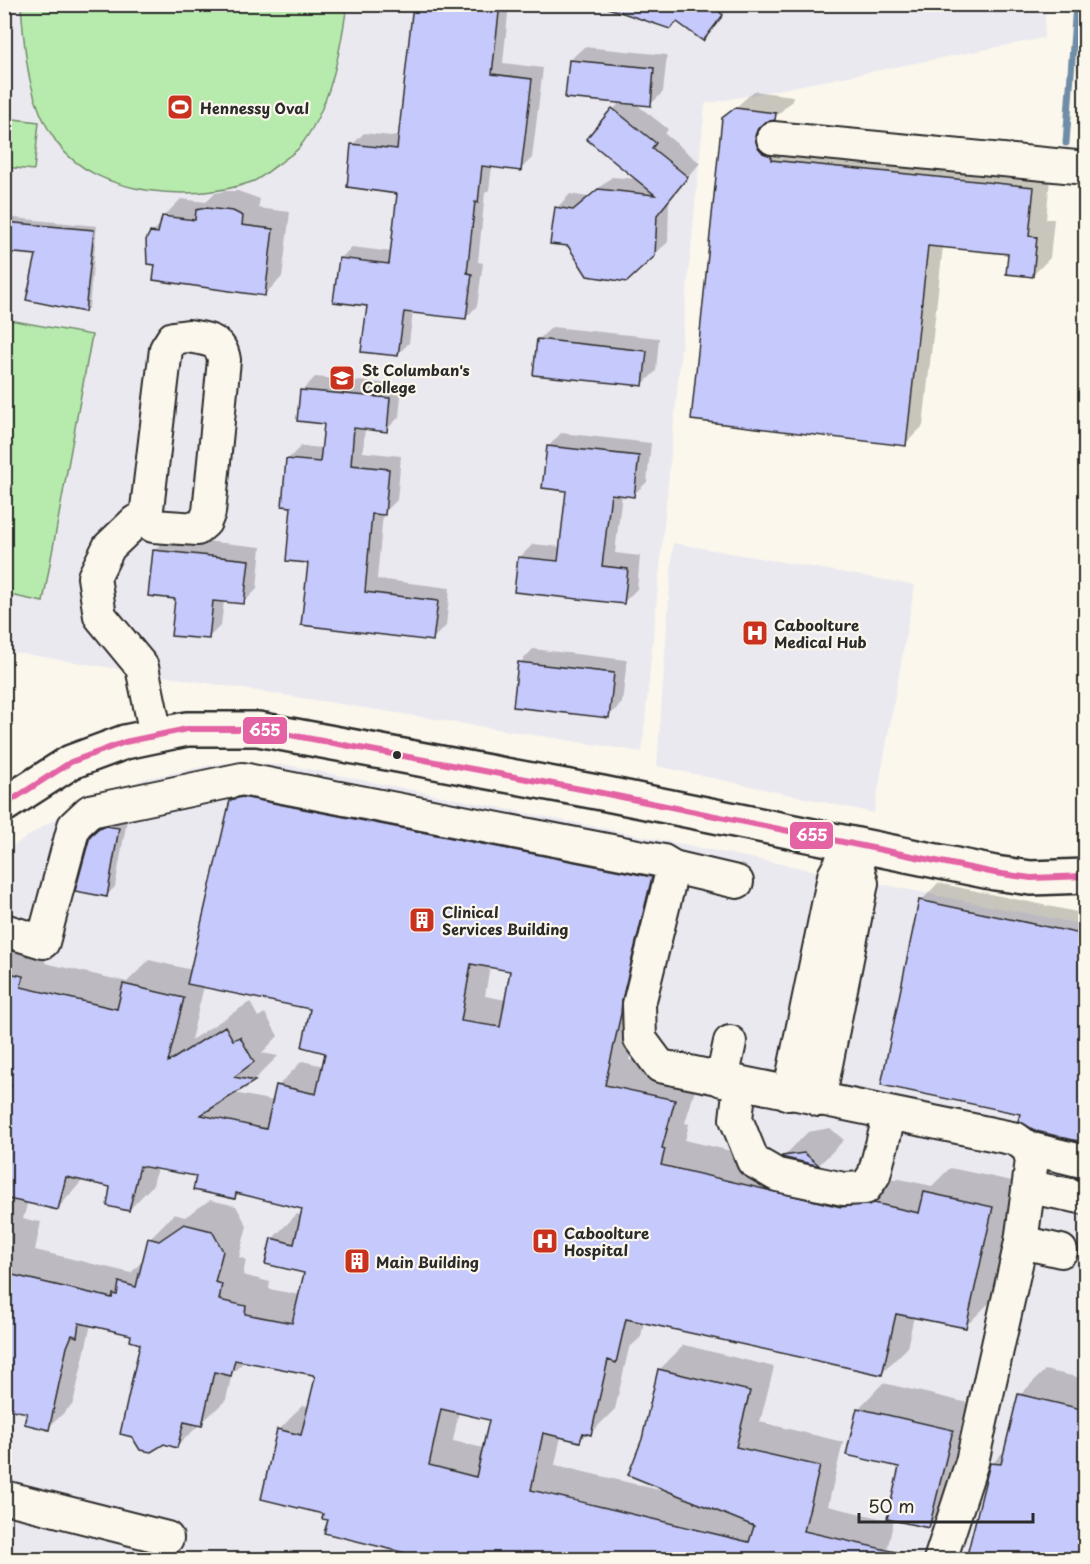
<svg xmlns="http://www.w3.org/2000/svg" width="1090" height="1564" viewBox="0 0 1090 1564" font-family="'Playpen Sans',sans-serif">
<rect width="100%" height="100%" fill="#fbf7ec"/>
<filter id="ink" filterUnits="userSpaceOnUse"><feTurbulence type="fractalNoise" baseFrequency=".0167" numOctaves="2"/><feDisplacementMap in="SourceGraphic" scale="12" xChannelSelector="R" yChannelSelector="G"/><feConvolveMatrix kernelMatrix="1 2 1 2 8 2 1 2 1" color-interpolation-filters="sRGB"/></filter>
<g filter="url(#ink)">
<g fill="#ebe9f0">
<polygon points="4,5 1046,5 1044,38 705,104 642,752 5,651"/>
<polygon points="673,543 915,585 874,813 657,766"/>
<polygon points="222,763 288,765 1085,925 1085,1559 5,1560 5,851 75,806 147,778"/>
</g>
<g fill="#b7ebad" stroke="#718b6c" stroke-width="1.5">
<path d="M 21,5 L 21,4 L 347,5 C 340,53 330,110 298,149 C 293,154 286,158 280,163 C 272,168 263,177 254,181 C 197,203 96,197 57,143 C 27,101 25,54 21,5 Z"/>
<polygon points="5,118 39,122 34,170 5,167"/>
<polygon points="4,319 92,335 43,602 5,594"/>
</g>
<g fill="#0003" fill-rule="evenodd">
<polygon points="414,4 509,4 503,63 543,68 532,158 521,169 492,166 489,190 485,193 478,262 483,263 477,306 466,318 413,311 409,343 397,355 340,259 352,247 392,252 399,193 352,145 364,133 400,137"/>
<polygon points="631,4 732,4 703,39 677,20"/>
<polygon points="584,47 667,55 663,92 650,105 636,104 668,129 665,134 700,163 669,200 668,242 654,255 557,208 570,194 588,197 612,177 638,179 589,139 620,102 570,60"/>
<polygon points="754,91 793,96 792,101 773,119 774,128 1051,170 1046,219 1054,219 1050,258 1032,276 1010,253 943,246 923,426 905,444 723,119"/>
<polygon points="225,191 238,191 260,199 258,208 290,212 282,277 265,294 156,263 152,233 162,222 163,217 181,199 206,202 215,193"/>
<polygon points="4,217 97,226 89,307 85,311 38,254 4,250"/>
<polygon points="552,327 659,338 656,371 642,385 538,340"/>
<polygon points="315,377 402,385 399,417 386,430 365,428 363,452 401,456 397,500 383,514 377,579 450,588 446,626 432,639 310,562 293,506 287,460 301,446 323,448 326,422 302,391"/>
<polygon points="561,433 651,443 647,482 633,495 622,494 615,553 640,556 637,589 623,603 519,558 533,544 562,547 568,490 548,447"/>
<polygon points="167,537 261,547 257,589 243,603 224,601 221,625 208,638 176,597 154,551"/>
<polygon points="533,649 627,660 622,703 608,717 520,663"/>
<path d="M 256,776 L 676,853 L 629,1060 L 699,1076 L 685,1123 L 689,1124 L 685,1140 L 866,1183 L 900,1179 L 932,1186 L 950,1168 L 1017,1182 L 990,1302 L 965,1327 L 914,1316 L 907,1348 L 882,1373 L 644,1321 L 641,1337 L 629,1348 L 615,1409 L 590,1434 L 587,1433 L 580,1440 L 561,1436 L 555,1465 L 672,1493 L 643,1440 L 659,1370 L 684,1345 L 774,1367 L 760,1422 L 843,1442 L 828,1506 L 888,1520 L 900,1466 L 858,1409 L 883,1383 L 977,1405 L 953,1502 L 928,1527 L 894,1519 L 885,1560 L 456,1552 L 449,1560 L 441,1560 L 329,1519 L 325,1513 L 279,1430 L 303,1405 L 310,1407 L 317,1378 L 314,1374 L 245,1361 L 232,1373 L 226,1400 L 177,1446 L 142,1343 L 133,1334 L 91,1324 L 73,1404 L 48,1428 L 29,1412 L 4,1407 L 4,938 L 47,951 L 45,963 L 127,982 L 149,960 L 192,970 L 231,801 ZM 490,966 L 512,970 L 506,1000 L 485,996 ZM 204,986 L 312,1008 L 327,1052 L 324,1066 L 302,1061 L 278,1086 L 274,1101 L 234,1093 L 254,1080 L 278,1056 L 262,1053 L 278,1036 L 265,1013 L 258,1017 L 250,1002 L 191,1040 ZM 157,1168 L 198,1175 L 235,1198 L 239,1193 L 304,1208 L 302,1216 L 297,1214 L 272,1239 L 306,1272 L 300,1295 L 269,1289 L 270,1282 L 243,1275 L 246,1260 L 239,1257 L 247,1226 L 236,1206 L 210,1200 L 185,1217 L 174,1214 L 149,1239 L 144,1259 L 131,1273 L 35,1250 L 41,1222 L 23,1219 L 28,1201 L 58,1208 L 83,1180 L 112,1186 L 129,1210 L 153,1185 ZM 459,1411 L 491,1419 L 484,1448 L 453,1441 Z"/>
<polygon points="109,819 127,820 115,887 106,896 91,836"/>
<polygon points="938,883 1086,914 1086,1142 1021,1113 921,901"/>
<polygon points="830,1128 844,1140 820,1164 784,1156 808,1132"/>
<polygon points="1045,1370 1086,1379 1086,1560 992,1464 1006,1449 1020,1395"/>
</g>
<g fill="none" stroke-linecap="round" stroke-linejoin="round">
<polyline stroke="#708da7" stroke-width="7" points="1066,143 1076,4"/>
</g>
<g fill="#c6c9fb" stroke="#2b2b2b" stroke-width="1.5" fill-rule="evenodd">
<polygon points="413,4 500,4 492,74 532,79 521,171 482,166 478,203 475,202 467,273 472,274 466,319 404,312 398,356 361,352 367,306 333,302 339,258 389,264 397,194 347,187 351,144 397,149"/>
<polygon points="609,4 710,4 723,15 703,41 677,22 670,29 608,8"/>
<polygon points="569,60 654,68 651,106 565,98"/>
<polygon points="612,108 656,143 652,148 688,177 657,215 655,256 627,282 587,276 568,246 550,244 555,207 573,210 598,189 655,195 586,139"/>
<polygon points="735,108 776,113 775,120 765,122 758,128 755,136 757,146 763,153 771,156 771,160 1034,187 1029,236 1037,237 1033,277 1006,274 1008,254 928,246 906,446 691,420 722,118"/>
<polygon points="206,208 233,211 243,216 242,225 273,229 265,296 153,280 155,265 147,264 146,240 150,232 158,233 162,216 195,220 196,210"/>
<polygon points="4,222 94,230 85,312 26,300 36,255 4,252"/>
<polygon points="537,339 647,351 643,386 533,375"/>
<polygon points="300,390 390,398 387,432 354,428 351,465 389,469 385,515 372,514 365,592 438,601 433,641 301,625 308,563 286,561 291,507 282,506 286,459 320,462 324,424 297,421"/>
<polygon points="547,446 639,456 634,497 611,494 602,566 628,569 624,604 514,592 518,557 558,561 566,491 542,488"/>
<polygon points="153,550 249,560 244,604 213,601 209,639 171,636 175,599 148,596"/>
<polygon points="518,662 614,673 609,718 513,707"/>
<path d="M 242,797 L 652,877 L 622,1000 L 621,1014 L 605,1085 L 675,1100 L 662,1148 L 665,1149 L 661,1165 L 841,1207 L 874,1203 L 919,1213 L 924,1192 L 993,1207 L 966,1328 L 896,1314 L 882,1375 L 626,1319 L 616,1363 L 608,1360 L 591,1435 L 583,1433 L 580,1442 L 543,1433 L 531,1490 L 749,1542 L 754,1526 L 628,1475 L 642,1439 L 658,1369 L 750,1391 L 736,1447 L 820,1466 L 804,1531 L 896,1552 L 895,1560 L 481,1560 L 451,1553 L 449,1560 L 434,1560 L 324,1533 L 328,1520 L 322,1519 L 323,1514 L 261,1499 L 277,1429 L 301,1435 L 315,1378 L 313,1375 L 235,1360 L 231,1376 L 214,1372 L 202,1426 L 184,1422 L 177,1448 L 164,1444 L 151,1452 L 140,1450 L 132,1437 L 120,1434 L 140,1344 L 130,1341 L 131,1335 L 79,1323 L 77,1337 L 72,1335 L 67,1347 L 49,1430 L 24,1424 L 27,1413 L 4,1408 L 4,1273 L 112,1298 L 113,1294 L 117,1295 L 119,1282 L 136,1287 L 148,1238 L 159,1241 L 184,1224 L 212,1231 L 223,1251 L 215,1282 L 222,1284 L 219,1300 L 246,1306 L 245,1314 L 292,1323 L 304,1273 L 265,1264 L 271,1238 L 294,1244 L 302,1209 L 236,1193 L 235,1199 L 193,1190 L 196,1176 L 140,1166 L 129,1211 L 107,1206 L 110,1187 L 66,1177 L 58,1210 L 4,1198 L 4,1114 L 11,1085 L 4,1083 L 4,972 L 23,976 L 21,987 L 117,1009 L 123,984 L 184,998 L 168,1062 L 225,1026 L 233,1040 L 240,1037 L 254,1062 L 234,1077 L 255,1081 L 201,1115 L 266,1129 L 276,1085 L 316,1094 L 325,1053 L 302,1047 L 310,1009 L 187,984 L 230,800 ZM 471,964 L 510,971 L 500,1027 L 461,1021 ZM 441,1409 L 489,1420 L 476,1477 L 429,1465 Z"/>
<polygon points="106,826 119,828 107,897 75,891 90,836 99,828"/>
<polygon points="919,900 1086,935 1086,1143 1036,1131 1018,1121 1020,1114 881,1085"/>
<polygon points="804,1153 820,1166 781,1157 782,1156"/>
<polygon points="1018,1394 1086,1410 1086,1560 974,1560 975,1556 967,1555 990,1463 1001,1464"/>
<polygon points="857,1408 953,1430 929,1528 887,1519 899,1467 846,1455"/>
</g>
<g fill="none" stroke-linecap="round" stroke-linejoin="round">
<g stroke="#2b2b2b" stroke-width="36">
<g id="minor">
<polyline points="773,138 1086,168"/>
<path d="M 188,336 C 206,339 221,339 224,360 L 209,512 L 205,522 L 197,529 L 153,526 L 146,517 L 166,349 L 173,338 Z"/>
<polyline points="146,517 135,522 109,547 94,577 100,616 142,667 156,735"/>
<polyline points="673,867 737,882"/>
<polyline points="4,930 43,942 74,826 90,811 242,779 663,861 673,867 639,1004 640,1039 660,1066 1016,1139 1028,1148 1032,1160 1021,1242 972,1462 940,1560"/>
<polyline points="722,1080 730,1042"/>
<polyline points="740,1084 736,1119 753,1161 777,1175 844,1189 865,1188 874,1175 890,1114"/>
<polyline points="789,1094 834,876 851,844"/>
<polyline points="819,1100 862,883 851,844"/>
<polyline points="1028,1148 1086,1162"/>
<polyline points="1029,1187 1086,1198"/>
<polyline points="1021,1242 1061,1251"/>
<polyline points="4,1497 167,1538"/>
</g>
</g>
<g stroke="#2b2b2b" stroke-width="38">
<polyline id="major" points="4,805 71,762 125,742 187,729 258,729 602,793 995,873 1031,878 1086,876"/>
</g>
<use href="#minor" stroke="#fbf7ec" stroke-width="32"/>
<use href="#major" stroke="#fbf7ec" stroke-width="33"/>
<g stroke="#fbf7ec" stroke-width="10">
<polyline id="bus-1" points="4,805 71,762 125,742 187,729 258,729 602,793 995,873 1031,878 1086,876"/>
</g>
<use href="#bus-1" stroke="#e463a4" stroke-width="6"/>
</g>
</g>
<defs>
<g id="stadium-square" transform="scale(1.35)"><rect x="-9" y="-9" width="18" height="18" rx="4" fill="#c8321e" stroke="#fbf7ec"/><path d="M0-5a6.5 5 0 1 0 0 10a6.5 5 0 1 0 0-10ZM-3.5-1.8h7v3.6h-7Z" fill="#fff"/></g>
<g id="school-square" transform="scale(1.35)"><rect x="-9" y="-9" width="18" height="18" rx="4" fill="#c8321e" stroke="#fbf7ec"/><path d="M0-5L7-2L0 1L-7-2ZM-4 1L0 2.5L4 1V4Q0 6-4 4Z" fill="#fff"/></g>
<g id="hospital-square" transform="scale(1.35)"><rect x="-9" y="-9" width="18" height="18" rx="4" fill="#c8321e" stroke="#fbf7ec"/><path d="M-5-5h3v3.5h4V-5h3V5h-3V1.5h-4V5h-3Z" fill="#fff"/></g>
<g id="building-square" transform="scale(1.35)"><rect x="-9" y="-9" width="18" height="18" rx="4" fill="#c8321e" stroke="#fbf7ec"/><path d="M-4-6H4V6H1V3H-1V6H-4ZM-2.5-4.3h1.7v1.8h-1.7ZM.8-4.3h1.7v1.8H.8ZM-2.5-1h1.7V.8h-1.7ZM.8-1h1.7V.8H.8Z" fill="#fff"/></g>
</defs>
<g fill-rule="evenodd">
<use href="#stadium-square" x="180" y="107"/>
<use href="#school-square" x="342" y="378"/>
<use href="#hospital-square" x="755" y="633"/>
<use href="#building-square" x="422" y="920"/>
<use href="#hospital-square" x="545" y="1241"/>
<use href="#building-square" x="357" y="1261"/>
</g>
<circle fill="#2b2b2b" stroke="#fbf7ec" stroke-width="2" cx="397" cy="755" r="5"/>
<g text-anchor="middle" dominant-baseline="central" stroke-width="4.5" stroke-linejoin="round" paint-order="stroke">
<g font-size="15" font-weight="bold" fill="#2b2b2b" stroke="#fbf7ec" text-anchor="start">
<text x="200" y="107">Hennessy Oval</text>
<text x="362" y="369">St Columban's<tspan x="362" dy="17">College</tspan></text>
<text x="774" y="624">Caboolture<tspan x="774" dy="17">Medical Hub</tspan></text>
<text x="442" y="911">Clinical<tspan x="442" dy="17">Services Building</tspan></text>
<text x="564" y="1232">Caboolture<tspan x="564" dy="17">Hospital</tspan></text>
<text x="376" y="1261">Main Building</text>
</g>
</g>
<g stroke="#fbf7ec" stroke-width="2">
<rect x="242" y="716" width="46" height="29" rx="6" fill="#e463a4"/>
<rect x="789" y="821" width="45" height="29" rx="6" fill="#e463a4"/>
</g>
<g font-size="16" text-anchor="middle" font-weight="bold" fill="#fff">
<text x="265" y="736">655</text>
<text x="812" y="841">655</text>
</g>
<rect width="1090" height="1564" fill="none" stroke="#fbf7ec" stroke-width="24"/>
<rect x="12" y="12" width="1066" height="1540" fill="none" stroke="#2b2b2b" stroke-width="2" filter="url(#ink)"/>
<path d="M859 1513v9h174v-9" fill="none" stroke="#2b2b2b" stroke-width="3"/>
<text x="868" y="1513" font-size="18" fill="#2b2b2b" stroke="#fbf7ec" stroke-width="4.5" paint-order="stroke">50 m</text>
</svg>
